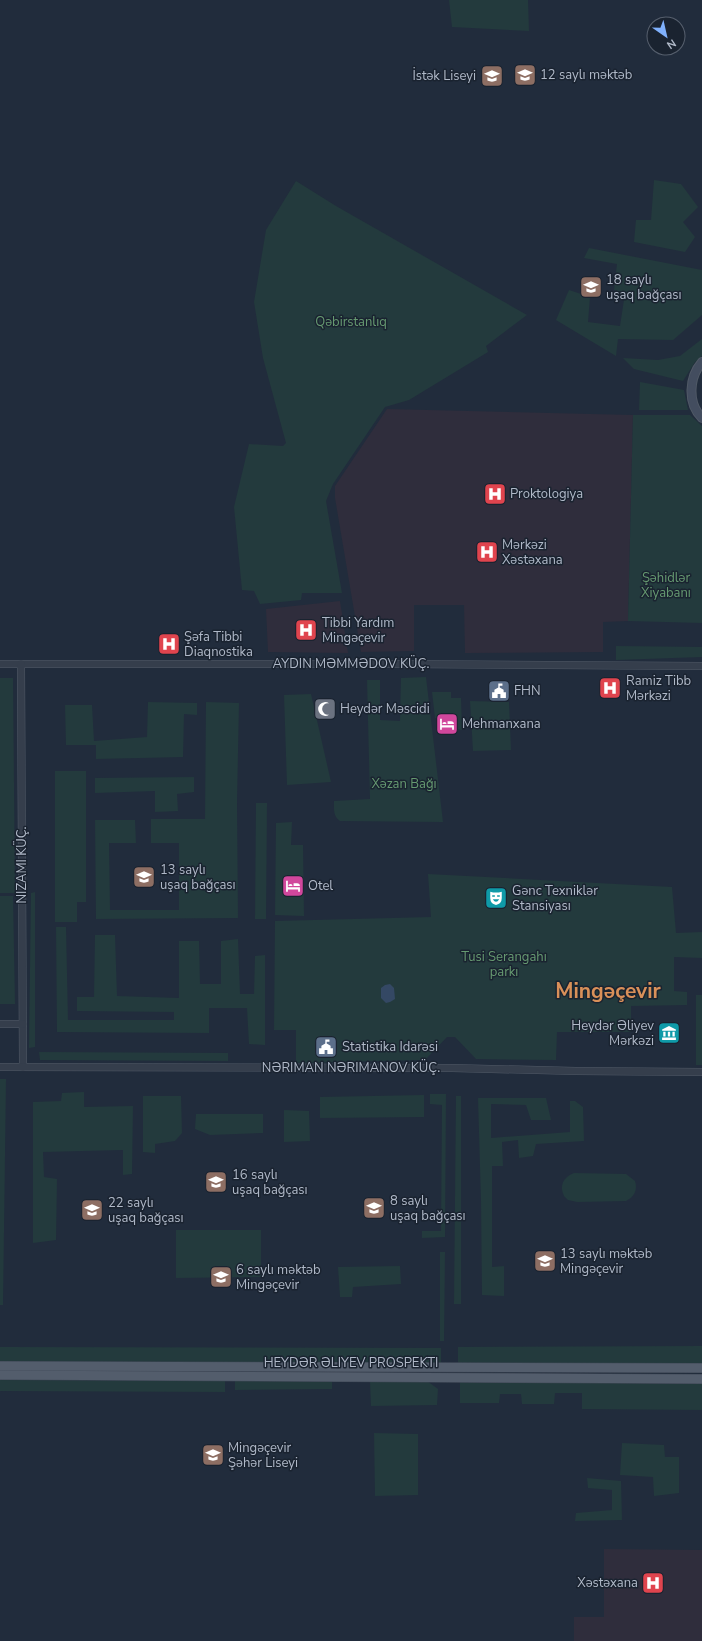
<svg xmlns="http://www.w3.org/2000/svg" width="702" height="1641" viewBox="0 0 702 1641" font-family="'Nunito Sans',sans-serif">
<rect width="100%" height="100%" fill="#212c3c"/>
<g fill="#2f2d3c">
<polygon points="387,409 633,415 628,621 603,622 603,652 465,653 464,605 414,605 414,651 361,652 335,498 335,486"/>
<polygon points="340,601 348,653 268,652 266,609"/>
<polygon points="604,1549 702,1550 702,1641 574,1641 574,1617 604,1617"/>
</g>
<g fill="#233a3d">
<polygon points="449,0 528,0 529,31 452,27"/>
<polygon points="654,180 681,184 698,207 683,222 695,237 685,252 634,242 636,220 651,220"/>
<polygon points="296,181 336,206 527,315 486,346 488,352 409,400 385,407 333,484 326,501 342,593 302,593 301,600 260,604 254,591 242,590 234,507 249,444 283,446 286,443 263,358 254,302 266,230"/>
<polygon points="589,248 702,270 702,315 673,340 618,339 616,356 556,320 569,290 590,297 588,322 620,326 625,293 614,290 617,264 584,258"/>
<polygon points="702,339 702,356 695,362 683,381 634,369 623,358 658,360 680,356"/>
<polygon points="640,382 684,390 688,410 639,410"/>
<polygon points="633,415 690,415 702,426 702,623 628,621"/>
<polygon points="616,646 702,647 702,657 616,660"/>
<path d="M 426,677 L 443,822 L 340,821 C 333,816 334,809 334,801 L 370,799 L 367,680 L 380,680 L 380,720 L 400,721 L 401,678 Z"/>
<polygon points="13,678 15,893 0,893 0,678"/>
<polygon points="432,692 451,692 451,698 461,698 462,730 456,729 456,719 435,718"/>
<polygon points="311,694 331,782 287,785 284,695"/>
<polygon points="470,701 509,702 511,750 473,751"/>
<polygon points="148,702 197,703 197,715 184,714 183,757 96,759 96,745 66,745 65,705 92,705 94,741 147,737"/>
<polygon points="206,702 239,703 237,803 238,918 96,919 95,820 135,820 136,843 109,843 110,910 179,910 179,843 151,843 151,819 205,819"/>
<polygon points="55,771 86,771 86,902 77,902 77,922 55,922"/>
<polygon points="194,777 194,792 177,794 178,811 155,812 155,791 95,793 95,778"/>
<polygon points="256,803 267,803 266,919 255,919"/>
<polygon points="292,822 291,845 303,845 304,916 275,915 276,823"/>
<polygon points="428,874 672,887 676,933 702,932 702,958 674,957 674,991 687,992 687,1005 631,1006 631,1032 557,1032 556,1060 476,1059 455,1037 447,1037 425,1060 296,1063 296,1030 274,1030 275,921 431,917"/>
<polygon points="35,892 35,1047 29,1048 31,893"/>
<polygon points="0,896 13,896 15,1004 0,1004"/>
<polygon points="56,927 66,927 68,1020 174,1020 174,1012 77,1011 77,997 94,997 95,935 115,935 117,996 179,998 179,941 199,941 200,984 221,984 221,941 238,939 240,994 254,994 255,956 265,955 265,1045 249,1044 247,1008 209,1008 209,1033 57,1032"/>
<rect x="696" y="995" width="6" height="70"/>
<polygon points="39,1052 228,1053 228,1061 40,1060"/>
<polygon points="0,1079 6,1079 3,1305 0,1305"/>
<polygon points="84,1092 84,1107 133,1106 132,1174 123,1175 123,1150 43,1152 44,1177 57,1179 56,1240 33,1243 33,1102 61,1101 62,1093"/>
<polygon points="430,1094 446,1094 445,1237 422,1238 422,1231 441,1231 442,1105 430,1104"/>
<polygon points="424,1095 424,1117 320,1118 320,1097"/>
<polygon points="143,1096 181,1096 182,1133 175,1141 155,1144 155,1153 143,1152"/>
<polygon points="456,1096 461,1096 461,1304 454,1304"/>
<polygon points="478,1098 546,1098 551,1120 531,1120 526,1105 491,1104 491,1138 570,1132 570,1101 575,1101 583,1107 584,1141 536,1144 533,1156 519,1158 518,1140 502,1142 503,1166 492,1166 492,1267 504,1266 504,1296 482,1295 481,1201"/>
<polygon points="284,1110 309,1111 310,1141 284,1142"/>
<polygon points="196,1114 263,1114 263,1133 210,1135 195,1129"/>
<path d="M 574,1173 L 626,1174 L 635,1181 C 638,1190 634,1197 626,1201 L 577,1202 L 568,1200 L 564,1196 C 559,1186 563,1177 574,1173 Z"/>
<polygon points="176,1230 261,1230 261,1277 176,1278"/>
<polygon points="440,1252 445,1252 444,1341 440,1341"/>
<polygon points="400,1266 401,1284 353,1287 352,1297 340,1297 338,1267"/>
<polygon points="702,1346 702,1364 458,1363 458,1347"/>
<polygon points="0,1347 441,1348 441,1363 0,1363"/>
<polygon points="0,1380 225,1381 225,1392 0,1391"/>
<polygon points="235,1381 332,1381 332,1389 235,1390"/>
<polygon points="370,1381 427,1381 438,1389 437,1405 371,1406"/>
<polygon points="460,1381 702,1384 702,1410 582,1409 582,1393 555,1393 554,1404 522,1404 521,1394 500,1394 499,1403 460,1403"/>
<polygon points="374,1433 418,1434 418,1495 375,1496"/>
<polygon points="622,1443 664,1445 665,1457 679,1457 679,1493 654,1496 653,1477 620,1475"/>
<polygon points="587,1478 621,1481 622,1520 575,1521 576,1513 612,1510 612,1490 588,1488"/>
</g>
<polygon fill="#344864" points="390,984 394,988 395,999 390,1002 386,1003 381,998 381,988 385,985"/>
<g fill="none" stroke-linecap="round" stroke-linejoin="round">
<g stroke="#505966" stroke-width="8">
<g id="tertiary">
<polyline points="0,664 396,664 702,666"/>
<polyline points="21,664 23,1067"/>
<polyline points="0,1024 23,1024"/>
<polyline points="0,1067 452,1068 576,1071 702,1072"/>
</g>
</g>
<g stroke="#505966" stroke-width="10">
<path id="secondary" d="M 702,362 C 689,377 687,403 702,418"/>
</g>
<g stroke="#3e4755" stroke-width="10">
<g id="primary">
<polyline points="0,1366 702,1368"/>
<polyline points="0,1375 702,1379"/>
</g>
</g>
<use href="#tertiary" stroke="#353e4c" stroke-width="7"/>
<use href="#secondary" stroke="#434d5f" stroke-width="8"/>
<use href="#primary" stroke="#535d6c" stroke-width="9"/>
</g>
<defs>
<g id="school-square" transform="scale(1.15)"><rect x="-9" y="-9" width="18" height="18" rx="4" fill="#8d6e63" stroke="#1a2330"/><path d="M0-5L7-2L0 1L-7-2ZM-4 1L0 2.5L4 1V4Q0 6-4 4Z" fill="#fff"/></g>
<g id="hospital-square" transform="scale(1.15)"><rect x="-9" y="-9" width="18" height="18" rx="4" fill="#e0444e" stroke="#1a2330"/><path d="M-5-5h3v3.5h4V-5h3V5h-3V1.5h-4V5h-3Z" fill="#fff"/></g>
<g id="civic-square" transform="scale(1.15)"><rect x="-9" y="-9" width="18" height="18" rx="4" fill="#5c6f8a" stroke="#1a2330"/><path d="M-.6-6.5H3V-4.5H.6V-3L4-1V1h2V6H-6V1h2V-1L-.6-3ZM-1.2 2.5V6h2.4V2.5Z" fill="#fff"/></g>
<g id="mosque-square" transform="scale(1.15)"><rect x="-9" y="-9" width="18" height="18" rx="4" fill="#6b7280" stroke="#1a2330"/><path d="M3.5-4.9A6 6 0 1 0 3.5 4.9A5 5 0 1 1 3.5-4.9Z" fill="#fff"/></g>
<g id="hotel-square" transform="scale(1.15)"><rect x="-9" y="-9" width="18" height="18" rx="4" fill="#d1479c" stroke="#1a2330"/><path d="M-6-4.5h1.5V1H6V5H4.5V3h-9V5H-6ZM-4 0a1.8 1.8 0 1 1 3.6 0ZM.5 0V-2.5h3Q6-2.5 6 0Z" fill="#fff"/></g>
<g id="theatre-square" transform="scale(1.15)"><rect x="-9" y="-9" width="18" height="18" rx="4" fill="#0f9aa8" stroke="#1a2330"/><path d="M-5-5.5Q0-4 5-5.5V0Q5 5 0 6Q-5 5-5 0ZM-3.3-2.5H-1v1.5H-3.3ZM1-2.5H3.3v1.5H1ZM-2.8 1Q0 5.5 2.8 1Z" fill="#fff"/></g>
<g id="museum-square" transform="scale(1.15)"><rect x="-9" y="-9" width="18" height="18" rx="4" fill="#0f9aa8" stroke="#1a2330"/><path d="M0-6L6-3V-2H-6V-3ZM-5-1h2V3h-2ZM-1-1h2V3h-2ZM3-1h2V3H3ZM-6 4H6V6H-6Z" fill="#fff"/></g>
<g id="university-square" transform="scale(1.15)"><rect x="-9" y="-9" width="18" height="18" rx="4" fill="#8d6e63" stroke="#1a2330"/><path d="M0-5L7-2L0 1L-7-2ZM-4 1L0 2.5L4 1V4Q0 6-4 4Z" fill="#fff"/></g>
</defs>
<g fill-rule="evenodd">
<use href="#school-square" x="525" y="75"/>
<use href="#school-square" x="492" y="76"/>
<use href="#school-square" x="591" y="287"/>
<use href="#hospital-square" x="495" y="494"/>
<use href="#hospital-square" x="487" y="552"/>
<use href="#hospital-square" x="306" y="630"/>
<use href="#hospital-square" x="169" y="644"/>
<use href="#hospital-square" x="610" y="688"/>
<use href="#civic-square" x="499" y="691"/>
<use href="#mosque-square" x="325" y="709"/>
<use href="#hotel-square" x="447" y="724"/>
<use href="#school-square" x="144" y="877"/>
<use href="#hotel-square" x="293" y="886"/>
<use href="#theatre-square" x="496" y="898"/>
<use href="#museum-square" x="669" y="1033"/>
<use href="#civic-square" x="326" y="1047"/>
<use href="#school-square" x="216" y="1182"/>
<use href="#school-square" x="374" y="1208"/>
<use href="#school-square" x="92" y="1210"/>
<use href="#school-square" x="545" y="1261"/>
<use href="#school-square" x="221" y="1277"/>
<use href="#university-square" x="213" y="1455"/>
<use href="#hospital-square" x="653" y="1583"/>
</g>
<g text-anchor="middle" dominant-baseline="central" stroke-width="3" stroke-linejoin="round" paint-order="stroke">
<g font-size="13" fill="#b0b9c8" stroke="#1a2330" text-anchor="start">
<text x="540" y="75">12 saylı məktəb</text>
<text x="476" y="76" text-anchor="end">İstək Liseyi</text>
<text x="606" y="280">18 saylı<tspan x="606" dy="15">uşaq bağçası</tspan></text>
<text x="510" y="494">Proktologiya</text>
<text x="502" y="545">Mərkəzi<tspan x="502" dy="15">Xəstəxana</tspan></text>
<text x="322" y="623">Tibbi Yardım<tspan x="322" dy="15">Mingəçevir</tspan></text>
<text x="184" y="637">Şəfa Tibbi<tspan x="184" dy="15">Diaqnostika</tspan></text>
<text x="626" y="681">Ramiz Tibb<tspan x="626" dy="15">Mərkəzi</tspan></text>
<text x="514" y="691">FHN</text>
<text x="340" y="709">Heydər Məscidi</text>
<text x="462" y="724">Mehmanxana</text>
<text x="160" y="870">13 saylı<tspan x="160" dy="15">uşaq bağçası</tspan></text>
<text x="308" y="886">Otel</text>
<text x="512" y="891">Gənc Texniklər<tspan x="512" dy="15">Stansiyası</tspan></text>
<text x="654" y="1026" text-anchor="end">Heydər Əliyev<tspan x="654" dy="15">Mərkəzi</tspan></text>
<text x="342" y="1047">Statistika Idarəsi</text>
<text x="232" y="1175">16 saylı<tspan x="232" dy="15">uşaq bağçası</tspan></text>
<text x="390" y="1201">8 saylı<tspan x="390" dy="15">uşaq bağçası</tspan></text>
<text x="108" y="1203">22 saylı<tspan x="108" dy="15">uşaq bağçası</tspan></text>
<text x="560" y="1254">13 saylı məktəb<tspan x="560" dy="15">Mingəçevir</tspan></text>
<text x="236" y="1270">6 saylı məktəb<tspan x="236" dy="15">Mingəçevir</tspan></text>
<text x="228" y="1448">Mingəçevir<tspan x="228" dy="15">Şəhər Liseyi</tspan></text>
<text x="638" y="1583" text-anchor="end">Xəstəxana</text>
</g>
<g font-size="13" fill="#669a71" stroke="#1a2330">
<text x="351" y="322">Qəbirstanlıq</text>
<text x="666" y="578">Şəhidlər<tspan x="666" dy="15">Xiyabanı</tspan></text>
<text x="404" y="784">Xəzan Bağı</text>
<text x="504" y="957">Tusi Serangahı<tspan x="504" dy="15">parkı</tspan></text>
</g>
<g font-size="13" fill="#b0b9c8" stroke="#1a2330">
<text x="351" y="664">AYDIN MƏMMƏDOV KÜÇ.</text>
<text transform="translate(22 865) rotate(-90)">NIZAMI KÜÇ.</text>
<text x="351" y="1068">NƏRIMAN NƏRIMANOV KÜÇ.</text>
<text x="351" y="1363">HEYDƏR ƏLIYEV PROSPEKTI</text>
</g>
<g font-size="21" font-weight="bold" fill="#d99059" stroke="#1a2330">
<text x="608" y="991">Mingəçevir</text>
</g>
</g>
<g transform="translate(666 36) rotate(146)"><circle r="19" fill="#1a2330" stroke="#565f6d"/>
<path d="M0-3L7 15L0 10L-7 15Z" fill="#80b1fd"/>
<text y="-6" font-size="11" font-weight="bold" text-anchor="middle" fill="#b0b9c8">N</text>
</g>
</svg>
